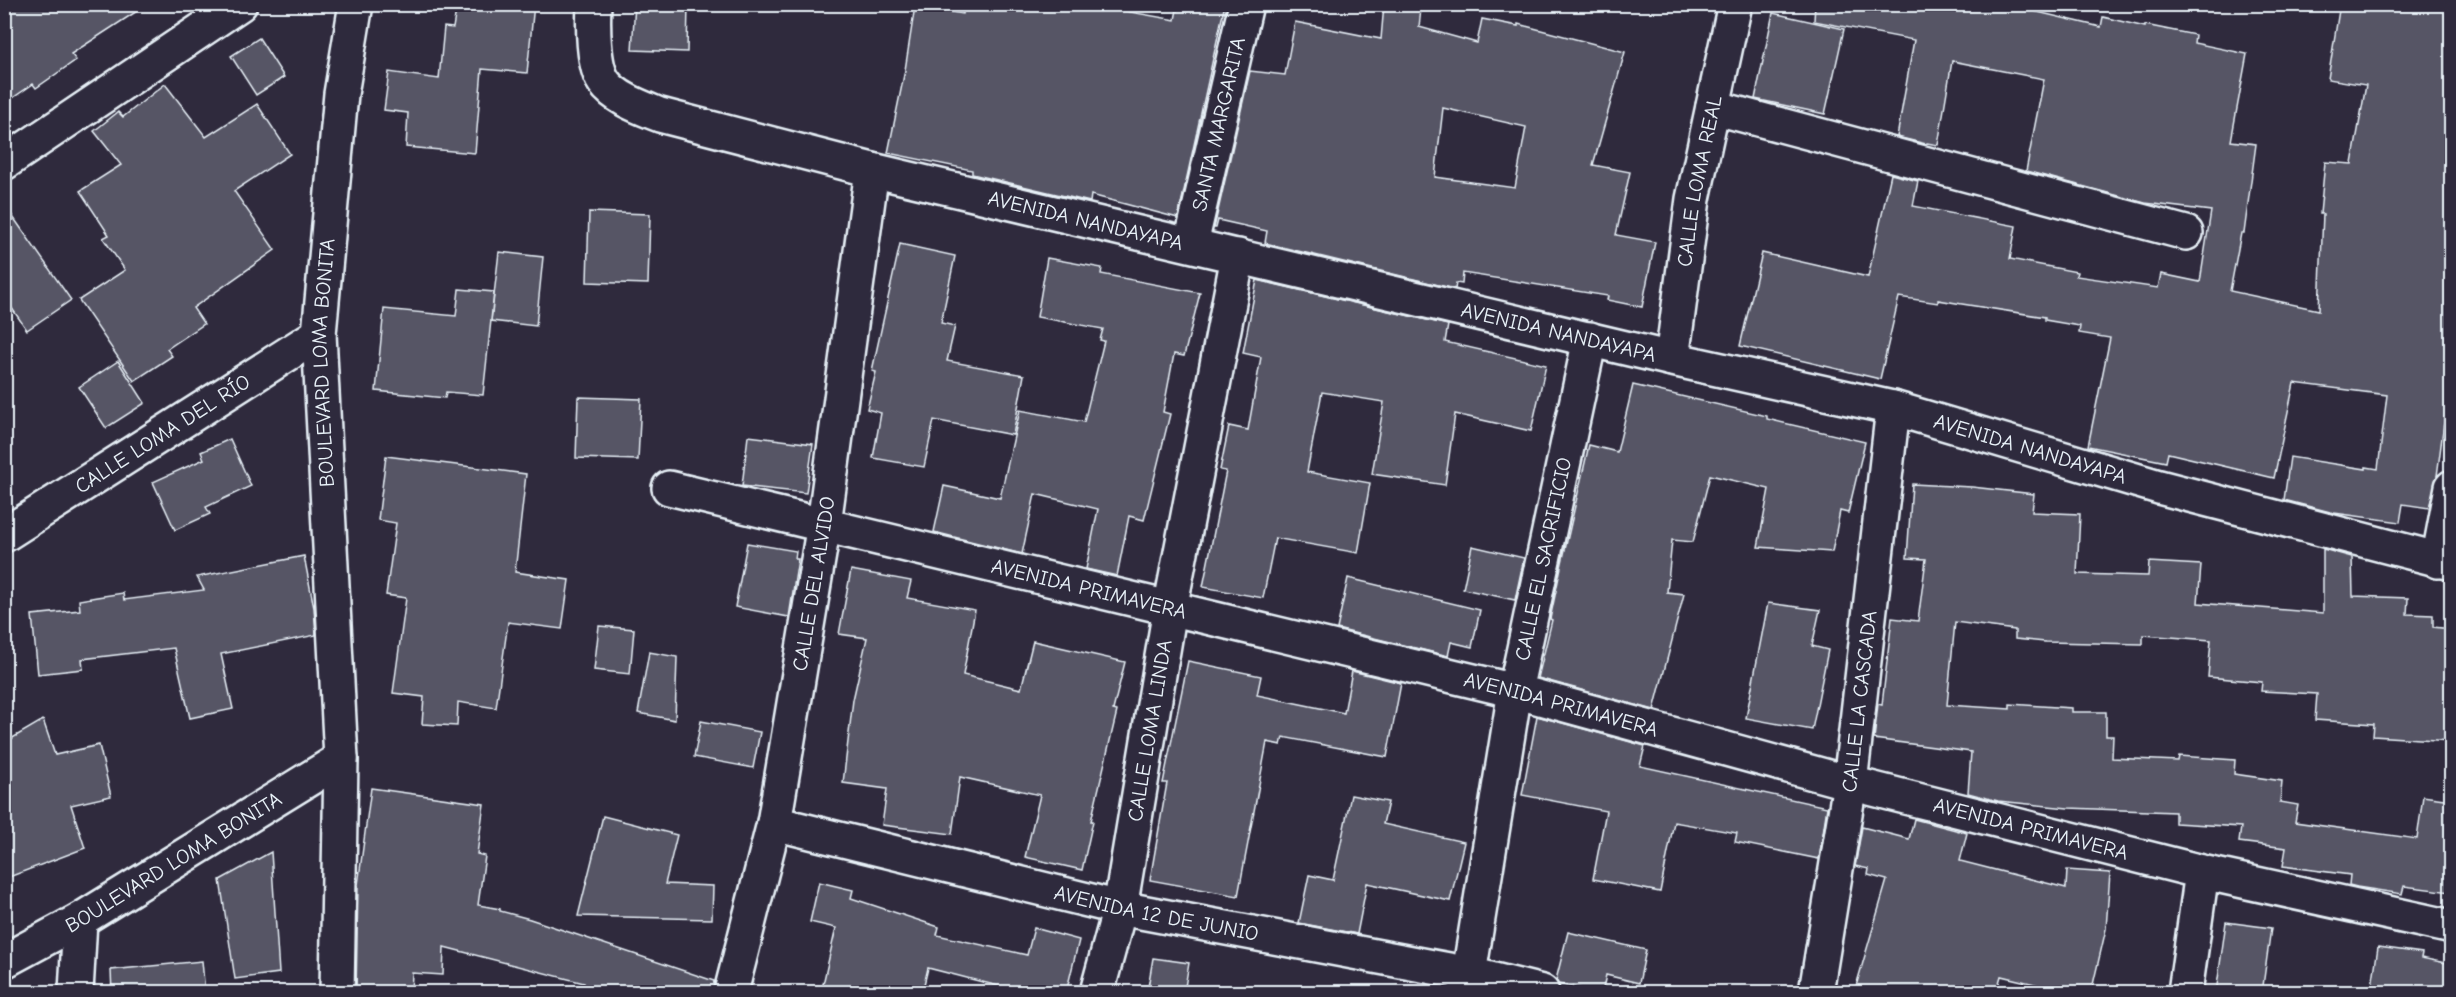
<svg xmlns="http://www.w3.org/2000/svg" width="2456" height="997" viewBox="0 0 2456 997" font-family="'Comic Neue',sans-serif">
<rect width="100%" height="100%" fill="#2f2a3d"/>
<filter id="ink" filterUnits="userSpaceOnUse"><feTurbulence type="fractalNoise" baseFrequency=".0167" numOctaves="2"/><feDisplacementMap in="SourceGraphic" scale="12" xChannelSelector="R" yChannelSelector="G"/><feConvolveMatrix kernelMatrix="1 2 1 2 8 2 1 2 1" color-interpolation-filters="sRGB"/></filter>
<g filter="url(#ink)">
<g fill="#575565" stroke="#e8f1f8" stroke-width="1.5" fill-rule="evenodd">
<polygon points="4,4 148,4 71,54 76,60 36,88 33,84 4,104"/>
<polygon points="457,4 534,4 527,73 482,69 475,153 406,147 408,113 384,110 389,72 439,79 444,27 453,28"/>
<polygon points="635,4 688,4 687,52 632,50"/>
<polygon points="964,4 1089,4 1089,7 1114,9 1175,20 1178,4 1225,4 1178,218 1091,195 1090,202 972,174 972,170 888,153 905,70 915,6 963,14"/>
<polygon points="1815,4 2004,4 2101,27 2103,17 2145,27 2145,25 2195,35 2194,43 2247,54 2231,141 2256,144 2244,233 2241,233 2230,291 2319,310 2323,214 2320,214 2325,162 2352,164 2366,85 2328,79 2340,4 2451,4 2451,391 2448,391 2437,476 2429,508 2403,504 2400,522 2334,513 2284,500 2290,457 2366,469 2366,467 2378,469 2387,395 2294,383 2274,478 2168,453 2166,462 2088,446 2110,338 2079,333 2080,326 2045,320 2045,317 1962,304 1938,300 1938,303 1899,297 1880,379 1740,346 1762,253 1868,277 1891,174 1918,181 1913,206 2016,226 2010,259 2077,272 2076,276 2158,288 2161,274 2200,282 2211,211 2145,203 2026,171 2044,79 1952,61 1938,145 1927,143 1926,144 1897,137 1914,40 1814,21"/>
<path d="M 1384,5 L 1421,9 L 1419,27 L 1477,43 L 1482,19 L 1518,26 L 1518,24 L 1625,52 L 1593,165 L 1630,172 L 1616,235 L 1655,242 L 1642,307 L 1607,300 L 1608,296 L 1463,273 L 1462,284 L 1456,283 L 1455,289 L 1265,243 L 1267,231 L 1218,220 L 1216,228 L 1214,228 L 1250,71 L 1285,75 L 1295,22 L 1381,39 ZM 1443,108 L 1526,127 L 1515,188 L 1435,177 Z"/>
<polygon points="1773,13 1844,29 1825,114 1755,99"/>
<polygon points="259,38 284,77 256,95 231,56"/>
<polygon points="165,84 206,137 257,104 290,154 234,191 275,250 193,308 204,324 167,349 172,356 134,381 79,300 125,270 103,238 109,235 80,191 121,165 94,131 118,112 123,117"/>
<polygon points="4,204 71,300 27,330 4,297"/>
<polygon points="589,212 650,214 648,284 587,282"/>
<polygon points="900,244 955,256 941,323 955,326 947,361 1024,375 1013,435 934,420 924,467 873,458 881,413 867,409 876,372 872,371"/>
<polygon points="499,252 543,257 536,326 491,321"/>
<polygon points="1047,258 1102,268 1101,274 1200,293 1184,356 1174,354 1163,412 1170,414 1144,520 1129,516 1117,576 1086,569 1098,509 1035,494 1022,554 934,532 944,486 1000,498 1020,410 1084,422 1104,341 1100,340 1103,329 1037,317"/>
<polygon points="1257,280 1448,325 1445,342 1546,365 1531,431 1455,414 1445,485 1372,474 1384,402 1322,392 1307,472 1370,483 1358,553 1275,538 1263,598 1203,587 1226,471 1220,470 1229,426 1248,430 1261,357 1243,353"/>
<polygon points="459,289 494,292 483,395 446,392 445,398 376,391 384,309 456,316"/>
<polygon points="118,361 145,403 106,428 79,387"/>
<polygon points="1633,385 1767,416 1767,419 1865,442 1848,513 1840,511 1832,552 1758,547 1769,489 1710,475 1693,542 1672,540 1667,592 1684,594 1654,710 1538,678 1552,620 1550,619 1561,567 1589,445 1617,452"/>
<polygon points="578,397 641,399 638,460 576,458"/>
<polygon points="748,436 813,444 806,493 742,486"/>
<polygon points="230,439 251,486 206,507 210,514 175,530 153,482 204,459 201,452"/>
<polygon points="386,456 526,474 515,572 569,580 562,629 508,622 496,708 458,702 457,726 422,724 424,697 393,693 406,598 386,595 396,523 378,520"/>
<polygon points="1912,484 1972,487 2034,494 2032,512 2080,514 2077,574 2148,576 2149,562 2201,565 2198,603 2323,613 2323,549 2352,557 2353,596 2408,598 2407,614 2433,615 2433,627 2451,629 2451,741 2373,736 2374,724 2315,720 2317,694 2261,691 2262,682 2208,677 2211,640 2143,635 2143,644 2045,642 2015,639 2015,630 1955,622 1947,705 2010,709 2010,704 2072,708 2072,712 2106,712 2106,736 2113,736 2112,758 2178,761 2179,756 2235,760 2234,774 2282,781 2280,802 2298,805 2295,822 2417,839 2423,796 2451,800 2451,892 2404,886 2402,894 2357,887 2349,885 2350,875 2283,866 2286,848 2239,842 2241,827 2175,823 2175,812 2068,808 1998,801 1968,793 1971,752 1874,739 1878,704 1882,705 1892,618 1918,621 1926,559 1907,558"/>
<polygon points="747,543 796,551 795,559 798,559 789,617 735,607"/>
<polygon points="1472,546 1524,558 1515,600 1463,589"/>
<polygon points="304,556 314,608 316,635 221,654 233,709 190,718 174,648 82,659 83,669 38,674 32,615 80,610 79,600 97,597 123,593 124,600 204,590 197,577"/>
<polygon points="851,570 911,581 907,598 975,610 963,675 1021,689 1033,641 1125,662 1113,710 1117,711 1091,821 1093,821 1082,870 1025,857 1040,795 960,777 952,834 882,825 887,789 843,783 853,700 867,638 839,634"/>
<polygon points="1348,578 1480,610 1472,647 1451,642 1448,656 1337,629"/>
<polygon points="1768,603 1820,610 1812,646 1828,650 1812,730 1746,718"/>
<polygon points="599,626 634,629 630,674 594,670"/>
<polygon points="649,652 677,657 675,720 638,713"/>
<polygon points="1188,661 1261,676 1257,695 1344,713 1352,671 1401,683 1387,757 1283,737 1281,745 1267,742 1238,896 1150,880 1167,783 1163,783"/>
<polygon points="1537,716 1645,746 1640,766 1827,807 1819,859 1735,842 1737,833 1674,822 1660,892 1593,879 1606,811 1522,795"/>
<polygon points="43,720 55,755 99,745 111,796 71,805 85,848 4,879 4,743"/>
<polygon points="701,721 760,732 753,768 694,757"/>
<polygon points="371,788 484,804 477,854 485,856 478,905 500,909 500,911 530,919 714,981 713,993 580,993 584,983 444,947 443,975 412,973 411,993 356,993 358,885"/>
<polygon points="1351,795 1388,802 1383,824 1464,842 1450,901 1367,883 1357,934 1299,923 1309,875 1333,880"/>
<polygon points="603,816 677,835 665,884 713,886 712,919 578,916"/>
<polygon points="1914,819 1967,833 1960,861 2066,888 2067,870 2110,873 2106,929 2091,993 2072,993 2001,976 1996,993 1854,993 1887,880 1868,875 1869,869 1855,866 1862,827 1909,839"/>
<polygon points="271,852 279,973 235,979 220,880"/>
<polygon points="819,882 853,890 851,898 939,927 937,935 1027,955 1034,928 1079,940 1066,993 1005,993 1006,988 928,968 922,993 821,993 836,928 810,922"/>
<polygon points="2226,922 2271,928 2262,993 2216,993"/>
<polygon points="1568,932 1646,950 1639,983 1606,975 1602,993 1558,984 1556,980"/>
<polygon points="2378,947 2422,953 2421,958 2451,964 2451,993 2371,993"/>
<polygon points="1153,958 1189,963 1184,993 1147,993"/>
<polygon points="202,961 205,993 112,993 111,970"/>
</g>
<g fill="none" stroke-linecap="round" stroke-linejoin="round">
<g stroke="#e8f1f8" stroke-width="38">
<g id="minor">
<path id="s1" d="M 594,4 C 593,25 593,66 604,82 C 616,99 643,108 660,115 L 872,170 L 1672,359 L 1893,408 L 2159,487 L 2452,563"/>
<polyline points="1713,107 2186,233"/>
<polyline points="4,163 240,4"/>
<path id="s2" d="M 1191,244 L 1246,4"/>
<path id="s3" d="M 1672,359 L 1693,199 L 1735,4"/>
<path id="s4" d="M 669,488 L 1515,691 L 1850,783 L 2202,872 L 2452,927"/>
<path id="s5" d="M 4,535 L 319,334"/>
<polyline points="2438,561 2452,487"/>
<path id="s6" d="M 774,823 L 1120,908 L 1470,974 L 1542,992"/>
<path id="s7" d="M 4,961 L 80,920 L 341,759"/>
<polyline points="76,992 80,920"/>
<path id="s8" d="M 337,992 L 341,759 L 319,334 L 341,94 L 356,4"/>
<path id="s9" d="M 731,992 L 774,823 L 824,524 L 872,170"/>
<path id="s10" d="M 1097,992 L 1120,908 L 1170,609 L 1238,256"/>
<path id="s11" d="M 1466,992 L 1515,691 L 1590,339"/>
<path id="s12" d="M 1816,992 L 1850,783 L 1893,408"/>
<polyline points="2185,992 2202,872"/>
</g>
</g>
<use href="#minor" stroke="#2f2a3d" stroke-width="33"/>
</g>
</g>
<g text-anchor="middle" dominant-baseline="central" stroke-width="4.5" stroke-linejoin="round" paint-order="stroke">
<g font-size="21" fill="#e8f1f8" stroke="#2f2a3d">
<text stroke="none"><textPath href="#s2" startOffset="123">SANTA MARGARITA</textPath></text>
<text stroke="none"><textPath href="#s3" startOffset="180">CALLE LOMA REAL</textPath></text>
<text stroke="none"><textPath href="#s1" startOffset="584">AVENIDA NANDAYAPA</textPath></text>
<text stroke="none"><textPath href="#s1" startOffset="1070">AVENIDA NANDAYAPA</textPath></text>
<text stroke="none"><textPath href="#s8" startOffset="630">BOULEVARD LOMA BONITA</textPath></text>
<text stroke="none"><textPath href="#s5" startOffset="188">CALLE LOMA DEL RÍO</textPath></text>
<text stroke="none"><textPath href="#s1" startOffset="1556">AVENIDA NANDAYAPA</textPath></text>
<text stroke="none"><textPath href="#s11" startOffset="440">CALLE EL SACRIFICIO</textPath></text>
<text stroke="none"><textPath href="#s9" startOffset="417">CALLE DEL ALVIDO</textPath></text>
<text stroke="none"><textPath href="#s4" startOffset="432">AVENIDA PRIMAVERA</textPath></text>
<text stroke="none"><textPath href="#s12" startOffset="294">CALLE LA CASCADA</textPath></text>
<text stroke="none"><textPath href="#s4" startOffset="918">AVENIDA PRIMAVERA</textPath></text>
<text stroke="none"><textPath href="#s10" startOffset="267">CALLE LOMA LINDA</textPath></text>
<text stroke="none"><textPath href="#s4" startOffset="1404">AVENIDA PRIMAVERA</textPath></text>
<text stroke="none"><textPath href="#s7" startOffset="196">BOULEVARD LOMA BONITA</textPath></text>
<text stroke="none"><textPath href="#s6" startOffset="393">AVENIDA 12 DE JUNIO</textPath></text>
</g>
</g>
<rect width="2456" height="997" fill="none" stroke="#2f2a3d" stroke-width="24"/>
<rect x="12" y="12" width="2432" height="973" fill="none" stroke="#e8f1f8" stroke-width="2" filter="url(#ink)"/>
</svg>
